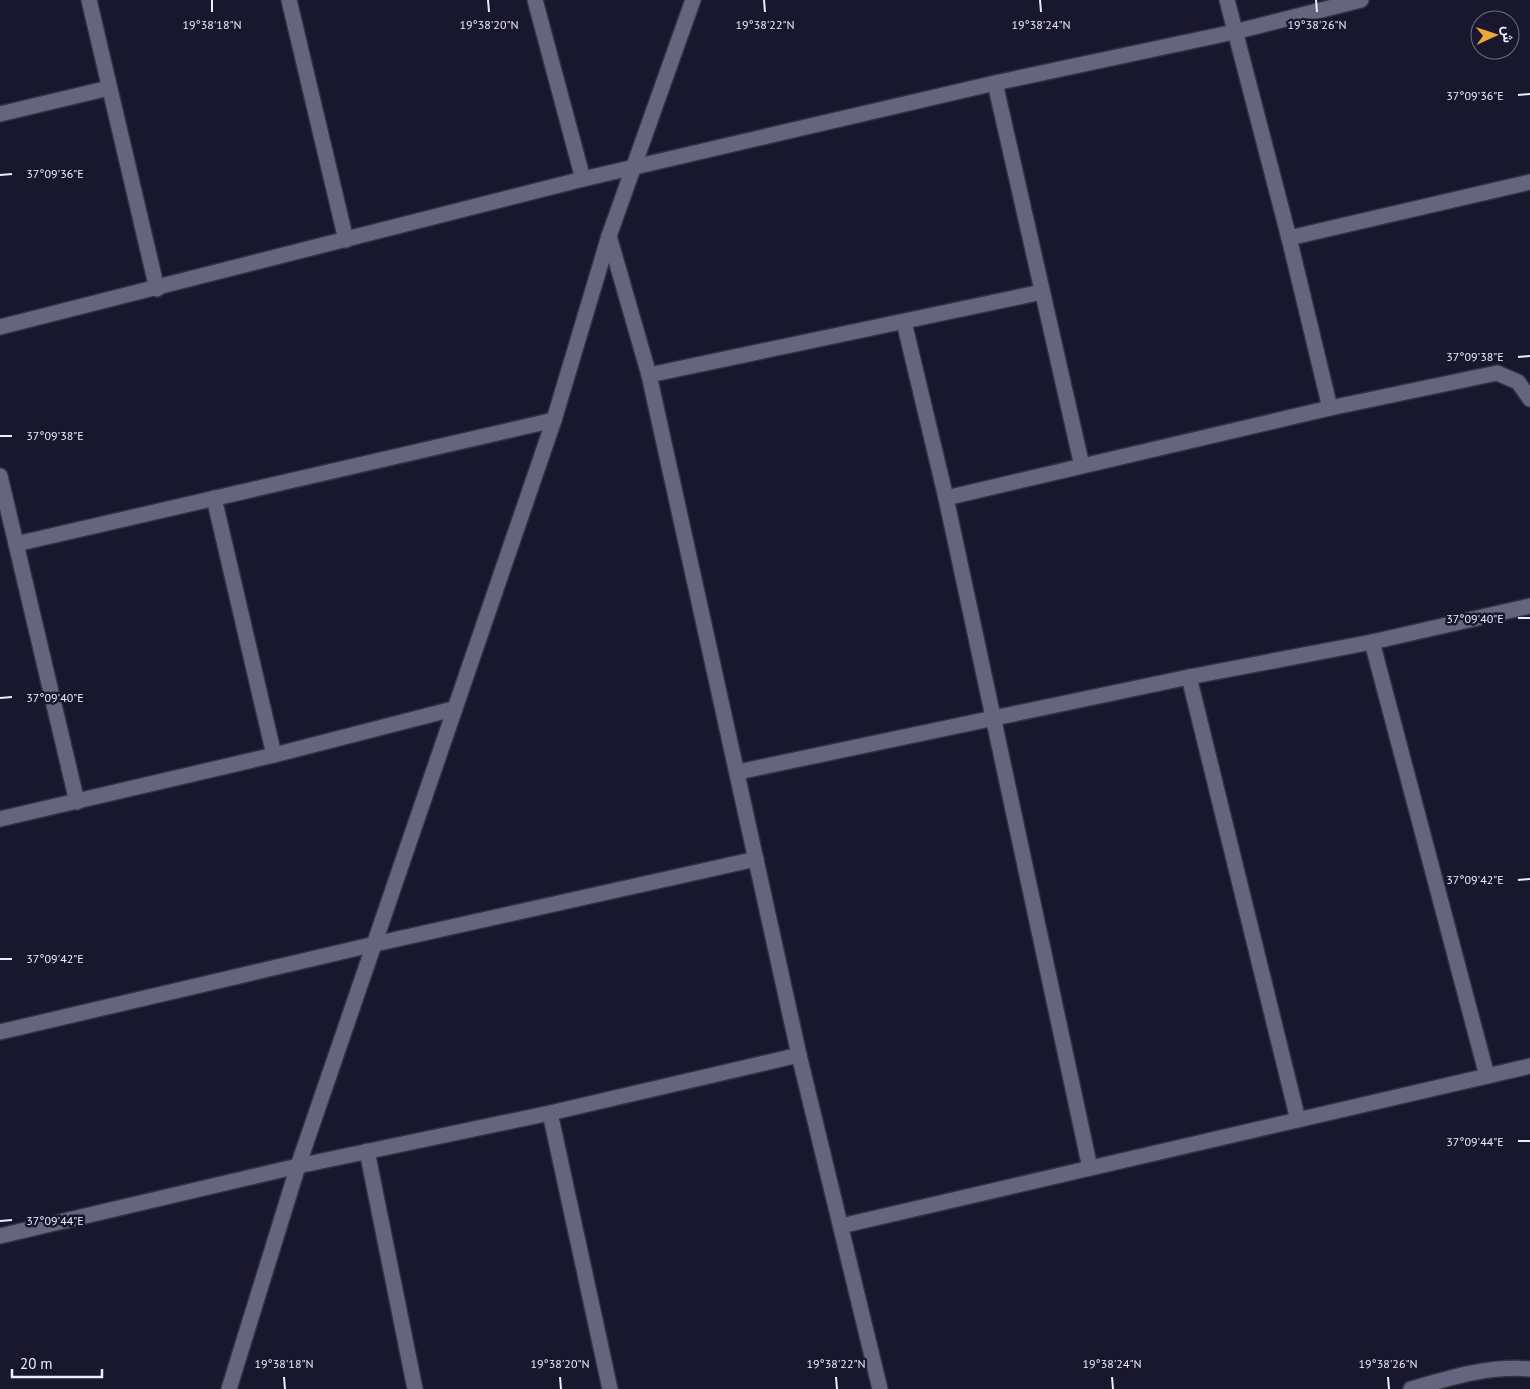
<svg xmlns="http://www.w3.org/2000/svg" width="1530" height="1389" viewBox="0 0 1530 1389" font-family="'PT Sans',Vazirmatn,sans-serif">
<rect width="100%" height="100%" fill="#19172e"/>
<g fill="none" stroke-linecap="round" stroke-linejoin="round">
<g stroke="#333243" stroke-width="18">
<g id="minor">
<polyline points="89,0 157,289"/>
<polyline points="289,0 346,240"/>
<polyline points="535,0 583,179"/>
<polyline points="1227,0 1289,238 1330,408"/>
<polyline points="995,83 1082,466"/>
<polyline points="0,114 109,88"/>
<polyline points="609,236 649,375 799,1055 880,1389"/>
<polyline points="1289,238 1530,182"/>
<polyline points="904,322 946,498 1090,1168"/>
<polyline points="0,327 583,179 995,83 1234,32 1361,0"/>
<polyline points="649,375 1042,292"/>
<polyline points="0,476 77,802"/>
<polyline points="214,498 274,755"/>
<polyline points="946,498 1330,408 1497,373 1518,382 1530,399"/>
<polyline points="16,544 554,420"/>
<polyline points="1372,642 1487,1076"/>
<polyline points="1189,677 1298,1120"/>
<polyline points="738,772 1189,677 1372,642 1530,606"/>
<polyline points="0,819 274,755 453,709"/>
<polyline points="0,1032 375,944 756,859"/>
<polyline points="550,1113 610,1389"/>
<polyline points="367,1151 415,1389"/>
<polyline points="841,1226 1530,1066"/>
<polyline points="0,1236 298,1166 550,1113 799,1055"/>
<polyline points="229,1389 298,1166 554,420 609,236 693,0"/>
<path d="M 1411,1389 C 1449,1378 1490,1365 1530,1369"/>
</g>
</g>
<use href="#minor" stroke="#656580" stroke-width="15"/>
</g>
<path fill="none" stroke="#ededfd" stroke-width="2" d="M 212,0 L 212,12M 488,0 L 489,12M 764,0 L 765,12M 1040,0 L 1041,12M 1316,0 L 1317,12M 1518,95 L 1530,94M 0,175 L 12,174M 1518,357 L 1530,356M 0,436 L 12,436M 1518,618 L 1530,618M 0,698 L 12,697M 1518,880 L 1530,879M 0,959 L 12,959M 1518,1141 L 1530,1141M 0,1221 L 12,1220M 284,1377 L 285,1389M 560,1377 L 561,1389M 836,1377 L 837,1389M 1112,1377 L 1113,1389M 1388,1377 L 1389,1389"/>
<g font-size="12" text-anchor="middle" fill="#ededfd" stroke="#19172e" stroke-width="5" stroke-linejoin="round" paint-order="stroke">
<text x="212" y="29">19°38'18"N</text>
<text x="489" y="29">19°38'20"N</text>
<text x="765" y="29">19°38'22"N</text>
<text x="1041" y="29">19°38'24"N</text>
<text x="1317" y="29">19°38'26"N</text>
<text x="1475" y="100">37°09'36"E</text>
<text x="55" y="178">37°09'36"E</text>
<text x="1475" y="361">37°09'38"E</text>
<text x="55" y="440">37°09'38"E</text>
<text x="1475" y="623">37°09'40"E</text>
<text x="55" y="702">37°09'40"E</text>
<text x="1475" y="884">37°09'42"E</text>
<text x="55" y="963">37°09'42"E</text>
<text x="1475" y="1146">37°09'44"E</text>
<text x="55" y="1225">37°09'44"E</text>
<text x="284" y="1368">19°38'18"N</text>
<text x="560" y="1368">19°38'20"N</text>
<text x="836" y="1368">19°38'22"N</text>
<text x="1112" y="1368">19°38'24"N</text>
<text x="1388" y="1368">19°38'26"N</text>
</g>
<g transform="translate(1495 35) rotate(87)"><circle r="24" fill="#19172e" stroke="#6e6d81"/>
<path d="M0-4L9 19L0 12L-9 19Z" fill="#eca93a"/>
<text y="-8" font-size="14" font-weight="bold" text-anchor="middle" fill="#ededfd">ش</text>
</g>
<path d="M12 1369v8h90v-8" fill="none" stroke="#ededfd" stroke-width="2.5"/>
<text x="20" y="1369" font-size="15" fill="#ededfd" stroke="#19172e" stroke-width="4" paint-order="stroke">20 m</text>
</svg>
